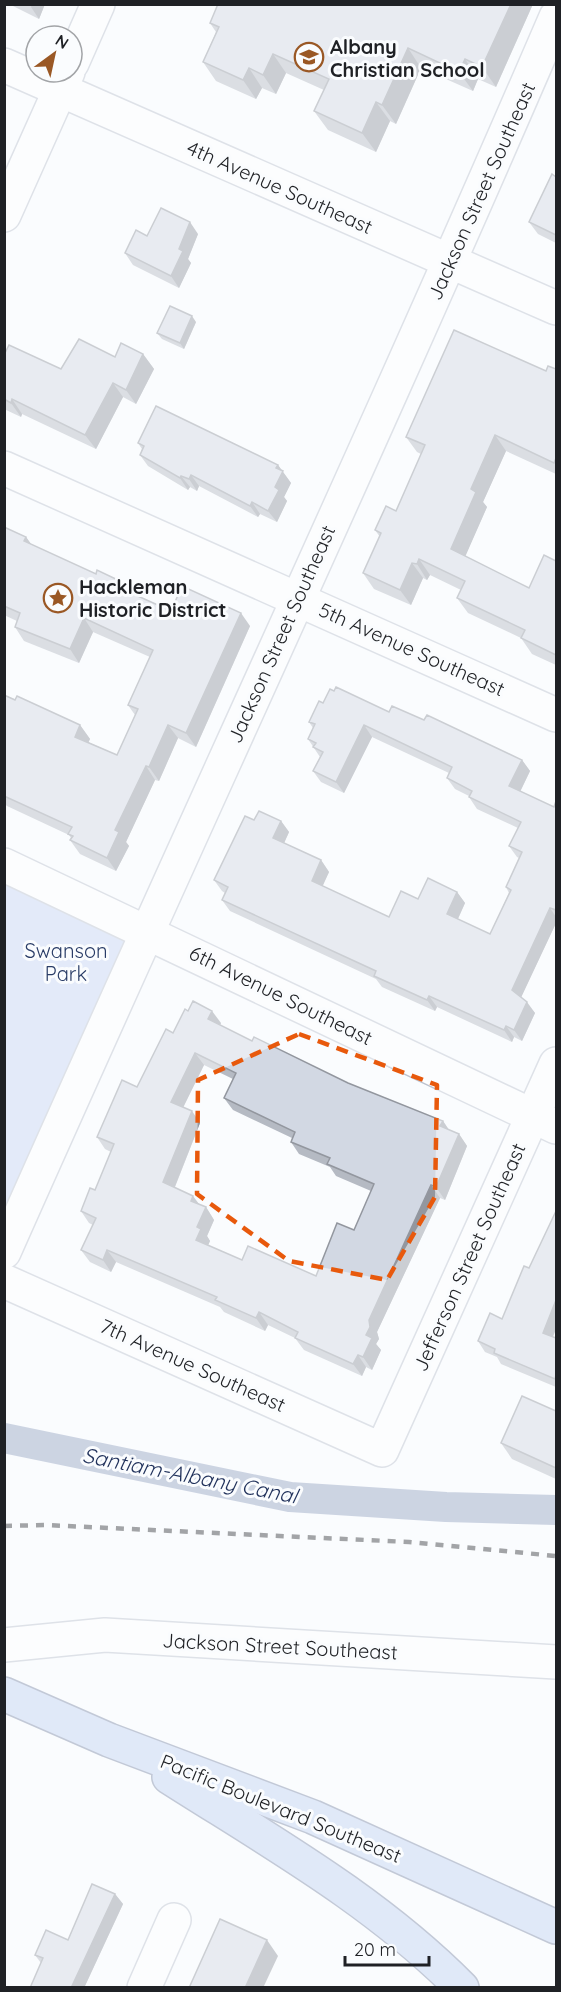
<svg xmlns="http://www.w3.org/2000/svg" width="561" height="1992" viewBox="0 0 561 1992" font-family="Quicksand,sans-serif">
<rect width="100%" height="100%" fill="#fafcfe"/>
<polygon fill="#c7d5f3" points="5,865 147,931 5,1261"/>
<g fill="none" stroke-linecap="round" stroke-linejoin="round">
<polyline stroke="#95a4c2" stroke-width="30" points="4,1438 290,1497 446,1507 556,1510"/>
<g stroke="#bdc3cf" stroke-width="36">
<g id="minor">
<polyline points="72,63 98,4"/>
<polyline points="4,65 556,308"/>
<polyline points="4,215 68,72"/>
<polyline points="4,468 556,715"/>
<polyline points="4,865 556,1127"/>
<path d="M 4,1252 C 187,839 378,431 556,17"/>
<polyline points="4,1281 382,1450 556,1064"/>
<polyline points="144,1988 174,1920"/>
</g>
</g>
<g stroke="#bdc3cf" stroke-width="36">
<polyline id="tertiary" points="4,1645 105,1635 556,1662"/>
</g>
<g stroke="#7f8ca8" stroke-width="36">
<g id="trunk">
<polyline points="4,1694 109,1740 313,1817 556,1927"/>
<path d="M 169,1777 C 271,1842 376,1901 462,1988"/>
</g>
</g>
<use href="#minor" stroke="#fff" stroke-width="33"/>
<use href="#tertiary" stroke="#fff" stroke-width="33"/>
<use href="#trunk" stroke="#c2d2f2" stroke-width="33"/>
<polyline stroke="#383a3e" stroke-width="4.5" stroke-dasharray="8 8" stroke-linecap="butt" points="4,1526 46,1525 409,1542 556,1556"/>
</g>
<g fill="#b5bac3" fill-rule="evenodd">
<polygon points="9,4 45,4 39,19"/>
<polygon points="218,4 533,4 496,87 478,79 473,91 421,68 396,124 390,121 376,152 328,130 314,111 324,90 286,73 276,94 262,88 256,99 216,81 203,62 216,32 210,23"/>
<polygon points="556,177 556,243 538,234 529,222"/>
<polygon points="198,234 188,259 191,263 179,288 133,265 125,253 147,236"/>
<polygon points="196,322 184,349 162,339 157,333"/>
<polygon points="143,354 154,369 136,404 123,397 96,449 22,414 21,417 4,409 4,355 61,369 115,357"/>
<polygon points="556,369 556,474 506,451 483,502 487,507 465,556 529,588 556,561 556,665 532,654 521,638 468,613 457,598 461,590 430,575 427,580 423,578 411,605 374,589 363,573 380,537 375,530 396,511 421,454 417,452 406,437 546,371"/>
<polygon points="138,443 278,465 291,483 284,497 287,501 277,522 260,514 258,517 199,486 197,491 190,487 188,490 148,466 140,455 142,449"/>
<polygon points="4,527 26,537 31,544 130,592 171,611 250,626 196,747 178,738 159,781 155,780 126,842 129,846 116,871 80,854 70,840 71,838 69,835 7,806 4,803 4,695 80,725 90,739 88,742 117,755 135,715 128,705 150,657 93,632 79,663 24,641 15,627 17,621 4,615"/>
<polygon points="323,703 389,712 424,720 522,760 530,771 520,792 554,807 556,801 556,923 521,997 535,1013 522,1041 514,1037 512,1042 437,1007 435,1011 382,987 376,979 230,911 222,900 225,893 222,891 214,880 254,820 281,821 289,832 284,843 321,860 329,872 322,886 389,917 418,899 457,892 465,903 458,919 490,934 509,893 506,887 519,858 517,857 509,846 518,828 477,809 469,797 469,796 455,789 447,778 449,773 372,737 344,793 321,782 313,771 320,757 308,739 313,728 309,722"/>
<path d="M 221,1023 L 220,1025 L 252,1041 L 348,1083 L 443,1121 L 449,1130 L 459,1134 L 467,1146 L 445,1200 L 440,1198 L 377,1332 L 379,1339 L 376,1344 L 381,1350 L 372,1370 L 366,1367 L 362,1376 L 304,1350 L 295,1338 L 268,1325 L 265,1331 L 224,1312 L 220,1307 L 116,1262 L 111,1272 L 90,1262 L 81,1250 L 93,1225 L 89,1223 L 81,1211 L 95,1190 L 111,1152 L 105,1149 L 97,1137 L 137,1087 L 173,1033 ZM 204,1065 L 233,1079 L 224,1098 L 233,1110 L 292,1138 L 291,1142 L 299,1154 L 330,1167 L 336,1176 L 371,1191 L 354,1230 L 316,1276 L 242,1260 L 208,1245 L 210,1241 L 207,1236 L 214,1220 L 206,1207 L 199,1205 L 175,1187 L 200,1123 L 183,1107 Z"/>
<polygon points="556,1211 556,1329 553,1337 556,1338 556,1387 501,1364 497,1357 485,1352 478,1341 502,1319 529,1268"/>
<polygon points="556,1411 556,1479 512,1459 501,1443"/>
<polygon points="115,1894 123,1904 84,1988 30,1988 41,1963 35,1955 68,1940"/>
</g>
<g fill="#93979f">
<polygon points="32,4 45,4 39,19 31,7"/>
<polygon points="511,4 533,4 496,87 482,67"/>
<polygon points="408,48 421,68 396,124 382,105"/>
<polygon points="273,54 286,73 276,94 263,75"/>
<polygon points="465,59 478,79 473,91 459,72"/>
<polygon points="249,68 262,88 256,99 243,80"/>
<polygon points="376,102 390,121 376,152 362,133"/>
<polygon points="190,222 198,234 188,259 191,263 179,288 171,276 179,249"/>
<polygon points="192,316 196,322 184,349 180,343"/>
<polygon points="143,354 154,369 136,404 126,390"/>
<polygon points="113,383 123,397 96,449 85,435"/>
<polygon points="12,399 22,414 21,417 11,403"/>
<polygon points="495,435 506,451 483,502 487,507 462,564 451,549 471,489"/>
<polygon points="278,465 291,483 284,497 287,501 277,522 268,511 275,487 276,468"/>
<polygon points="191,475 199,486 197,491 189,479"/>
<polygon points="181,476 190,487 188,490 180,478"/>
<polygon points="252,502 260,514 258,517 250,506"/>
<polygon points="26,537 36,551 24,541"/>
<polygon points="419,559 430,575 427,580 417,564"/>
<polygon points="412,563 423,578 411,605 400,590"/>
<polygon points="122,582 132,595 120,588"/>
<polygon points="241,613 250,626 196,747 186,733"/>
<polygon points="84,618 93,632 79,663 70,649"/>
<polygon points="80,725 90,739 85,750 75,737"/>
<polygon points="168,725 178,738 159,781 149,767"/>
<polygon points="364,725 372,737 344,793 336,782"/>
<polygon points="522,760 530,771 517,798 509,786"/>
<polygon points="146,766 155,780 126,842 129,846 116,871 107,858 115,830"/>
<polygon points="281,821 289,832 281,850 273,838"/>
<polygon points="321,860 329,872 320,892 312,881"/>
<polygon points="457,892 465,903 455,925 447,914"/>
<polygon points="550,908 556,917 556,923 519,1002 512,990"/>
<polygon points="429,996 437,1007 435,1011 427,1000"/>
<polygon points="527,1002 535,1013 522,1041 514,1030"/>
<polygon points="212,1011 221,1023 217,1031 208,1019"/>
<polygon points="506,1026 514,1037 512,1042 504,1030"/>
<polygon points="195,1053 204,1065 180,1114 171,1102"/>
<polygon points="192,1111 200,1123 172,1194 163,1182"/>
<polygon points="443,1121 451,1133 440,1126"/>
<polygon points="459,1134 467,1146 445,1200 436,1187"/>
<polygon points="431,1185 440,1198 377,1332 379,1339 376,1344 381,1350 372,1370 363,1357 369,1320"/>
<polygon points="193,1196 202,1208 191,1201"/>
<polygon points="206,1207 214,1220 207,1236 210,1241 205,1252 196,1240 197,1227"/>
<polygon points="107,1250 116,1262 111,1272 103,1260"/>
<polygon points="556,1300 556,1329 550,1343 543,1333"/>
<polygon points="259,1312 268,1325 265,1331 256,1318"/>
<polygon points="358,1355 366,1367 362,1376 353,1364"/>
<polygon points="115,1894 123,1904 84,1988 71,1988"/>
<polygon points="267,1940 278,1956 263,1988 245,1988"/>
</g>
<g fill="#d2d8e3" stroke="#93979f" stroke-width="1.5" fill-rule="evenodd">
<polygon points="218,4 511,4 482,67 465,59 459,72 408,48 382,105 376,102 362,133 314,111 329,79 273,54 263,75 249,68 243,80 203,62 219,27 210,23"/>
<polygon points="552,174 556,177 556,235 529,222"/>
<polygon points="161,208 190,222 179,249 183,251 171,276 125,253 136,230 147,236"/>
<polygon points="170,306 192,316 180,343 157,333"/>
<polygon points="454,330 546,371 548,366 556,369 556,458 554,463 495,435 471,489 476,492 451,549 529,588 544,555 556,561 556,655 521,638 525,630 457,598 465,581 419,559 417,564 412,563 400,590 363,573 381,533 375,530 386,506 396,511 425,445 406,437"/>
<polygon points="79,339 115,357 121,343 143,354 126,390 113,383 85,435 12,399 11,403 4,399 4,355 9,345 61,369"/>
<polygon points="156,406 278,465 276,468 283,471 275,487 279,490 268,511 252,502 250,506 191,475 189,479 181,476 180,478 140,455 144,446 138,443"/>
<polygon points="4,527 26,537 24,541 96,574 97,570 122,582 120,588 171,611 182,586 241,613 186,733 168,725 149,767 146,766 115,830 119,832 107,858 70,840 73,836 68,834 72,827 4,796 4,695 15,700 17,696 80,725 75,737 117,755 138,709 128,705 153,650 84,618 70,649 15,627 20,613 4,606"/>
<polygon points="336,687 389,712 392,706 424,720 427,715 522,760 509,786 554,807 556,801 556,910 550,908 512,990 527,1002 514,1030 506,1026 504,1030 429,996 427,1000 374,976 376,971 222,900 228,887 214,880 245,816 254,820 259,811 281,821 273,838 321,860 312,881 389,917 401,891 418,899 428,878 457,892 447,914 490,934 511,890 506,887 522,852 509,846 521,822 469,797 472,791 447,778 452,767 364,725 336,782 313,771 323,752 313,747 316,743 308,739 315,724 309,722 319,701 323,703 330,689 334,691"/>
<path d="M 193,1001 L 212,1011 L 208,1019 L 252,1041 L 254,1037 L 348,1083 L 443,1121 L 440,1126 L 459,1134 L 436,1187 L 431,1185 L 369,1320 L 370,1327 L 366,1335 L 372,1338 L 363,1357 L 358,1355 L 353,1364 L 295,1338 L 298,1332 L 259,1312 L 256,1318 L 215,1300 L 217,1297 L 107,1250 L 103,1260 L 81,1250 L 96,1218 L 81,1211 L 90,1188 L 95,1190 L 114,1144 L 97,1137 L 122,1080 L 137,1087 L 166,1029 L 173,1033 L 185,1009 L 188,1011 ZM 195,1053 L 236,1073 L 224,1098 L 295,1132 L 291,1142 L 330,1158 L 327,1164 L 374,1184 L 354,1230 L 337,1223 L 316,1276 L 248,1246 L 242,1260 L 196,1240 L 201,1229 L 197,1227 L 206,1207 L 191,1201 L 193,1196 L 163,1182 L 192,1111 L 171,1102 Z"/>
<polygon points="556,1211 556,1300 543,1333 556,1338 556,1375 555,1379 494,1353 495,1349 478,1341 490,1313 502,1319 524,1266 529,1268"/>
<polygon points="522,1396 556,1411 556,1468 501,1443"/>
<polygon points="92,1884 115,1894 71,1988 30,1988 43,1958 35,1955 46,1930 68,1940"/>
<polygon points="220,1919 267,1940 245,1988 189,1988"/>
</g>
<path d="M0 0H561V1992H0ZM 299,1034 L 437,1085 L 435,1197 L 387,1280 L 289,1261 L 197,1194 L 198,1080 Z" fill="#fafcfe" fill-opacity=".55" fill-rule="evenodd"/>
<path fill="none" stroke="#e8590c" stroke-width="4.5" stroke-dasharray="12 8" stroke-linejoin="round" d="M 299,1034 L 437,1085 L 435,1197 L 387,1280 L 289,1261 L 197,1194 L 198,1080 Z"/>
<defs>
<g id="school-ring" transform="scale(1.5)"><circle r="9.5" fill="#fafcfe" stroke="#9a5825" stroke-width="1.5"/><path d="M0-5L7-2L0 1L-7-2ZM-4 1L0 2.5L4 1V4Q0 6-4 4Z" fill="#9a5825"/></g>
<g id="sight-ring" transform="scale(1.5)"><circle r="9.5" fill="#fafcfe" stroke="#9a5825" stroke-width="1.5"/><path d="M0-6L1.8-2.2L6-1.7L2.9 1.2L3.7 5.4L0 3.3L-3.7 5.4L-2.9 1.2L-6-1.7L-1.8-2.2Z" fill="#9a5825"/></g>
</defs>
<g fill-rule="evenodd">
<use href="#school-ring" x="309" y="57"/>
<use href="#sight-ring" x="58" y="598"/>
</g>
<g text-anchor="middle" dominant-baseline="central" stroke-width="6" stroke-linejoin="round" paint-order="stroke">
<g font-size="20" font-weight="bold" fill="#1f2125" stroke="#fafcfe" text-anchor="start">
<text x="330" y="46">Albany<tspan x="330" dy="23">Christian School</tspan></text>
<text x="79" y="586">Hackleman<tspan x="79" dy="23">Historic District</tspan></text>
</g>
<g font-size="20" fill="#1f2125" stroke="#fafcfe">
<text transform="translate(280 187) rotate(24)">4th Avenue Southeast</text>
<text transform="translate(481 191) rotate(-66)">Jackson Street Southeast</text>
<text transform="translate(281 634) rotate(-66)">Jackson Street Southeast</text>
<text transform="translate(412 649) rotate(24)">5th Avenue Southeast</text>
<text transform="translate(281 995) rotate(26)">6th Avenue Southeast</text>
<text transform="translate(469 1257) rotate(-66)">Jefferson Street Southeast</text>
<text transform="translate(193 1365) rotate(24)">7th Avenue Southeast</text>
<text transform="translate(280 1646) rotate(3)">Jackson Street Southeast</text>
<text transform="translate(281 1808) rotate(22)">Pacific Boulevard Southeast</text>
</g>
<g font-size="20" fill="#293c67" stroke="#fafcfe">
<text x="66" y="950">Swanson<tspan x="66" dy="23">Park</tspan></text>
</g>
<g font-size="21" font-style="italic" fill="#1f305a" stroke="#fafcfe">
<text transform="translate(190 1475) rotate(11)">Santiam-Albany Canal</text>
</g>
</g>
<rect width="561" height="1992" fill="none" stroke="#1f2125" stroke-width="12"/>
<g transform="translate(54 54) rotate(33)"><circle r="28" fill="#fafcfe" stroke="#a2a4a7" stroke-width="1.5"/>
<path d="M0-4.5L10 22L0 15L-10 22Z" fill="#9a5825"/>
<text y="-9" font-size="16" font-weight="bold" text-anchor="middle" fill="#1f2125">N</text>
</g>
<path d="M345 1956v9h84v-9" fill="none" stroke="#1f2125" stroke-width="3"/>
<text x="354" y="1956" font-size="18" fill="#1f2125" stroke="#fafcfe" stroke-width="4.5" paint-order="stroke">20 m</text>
</svg>
